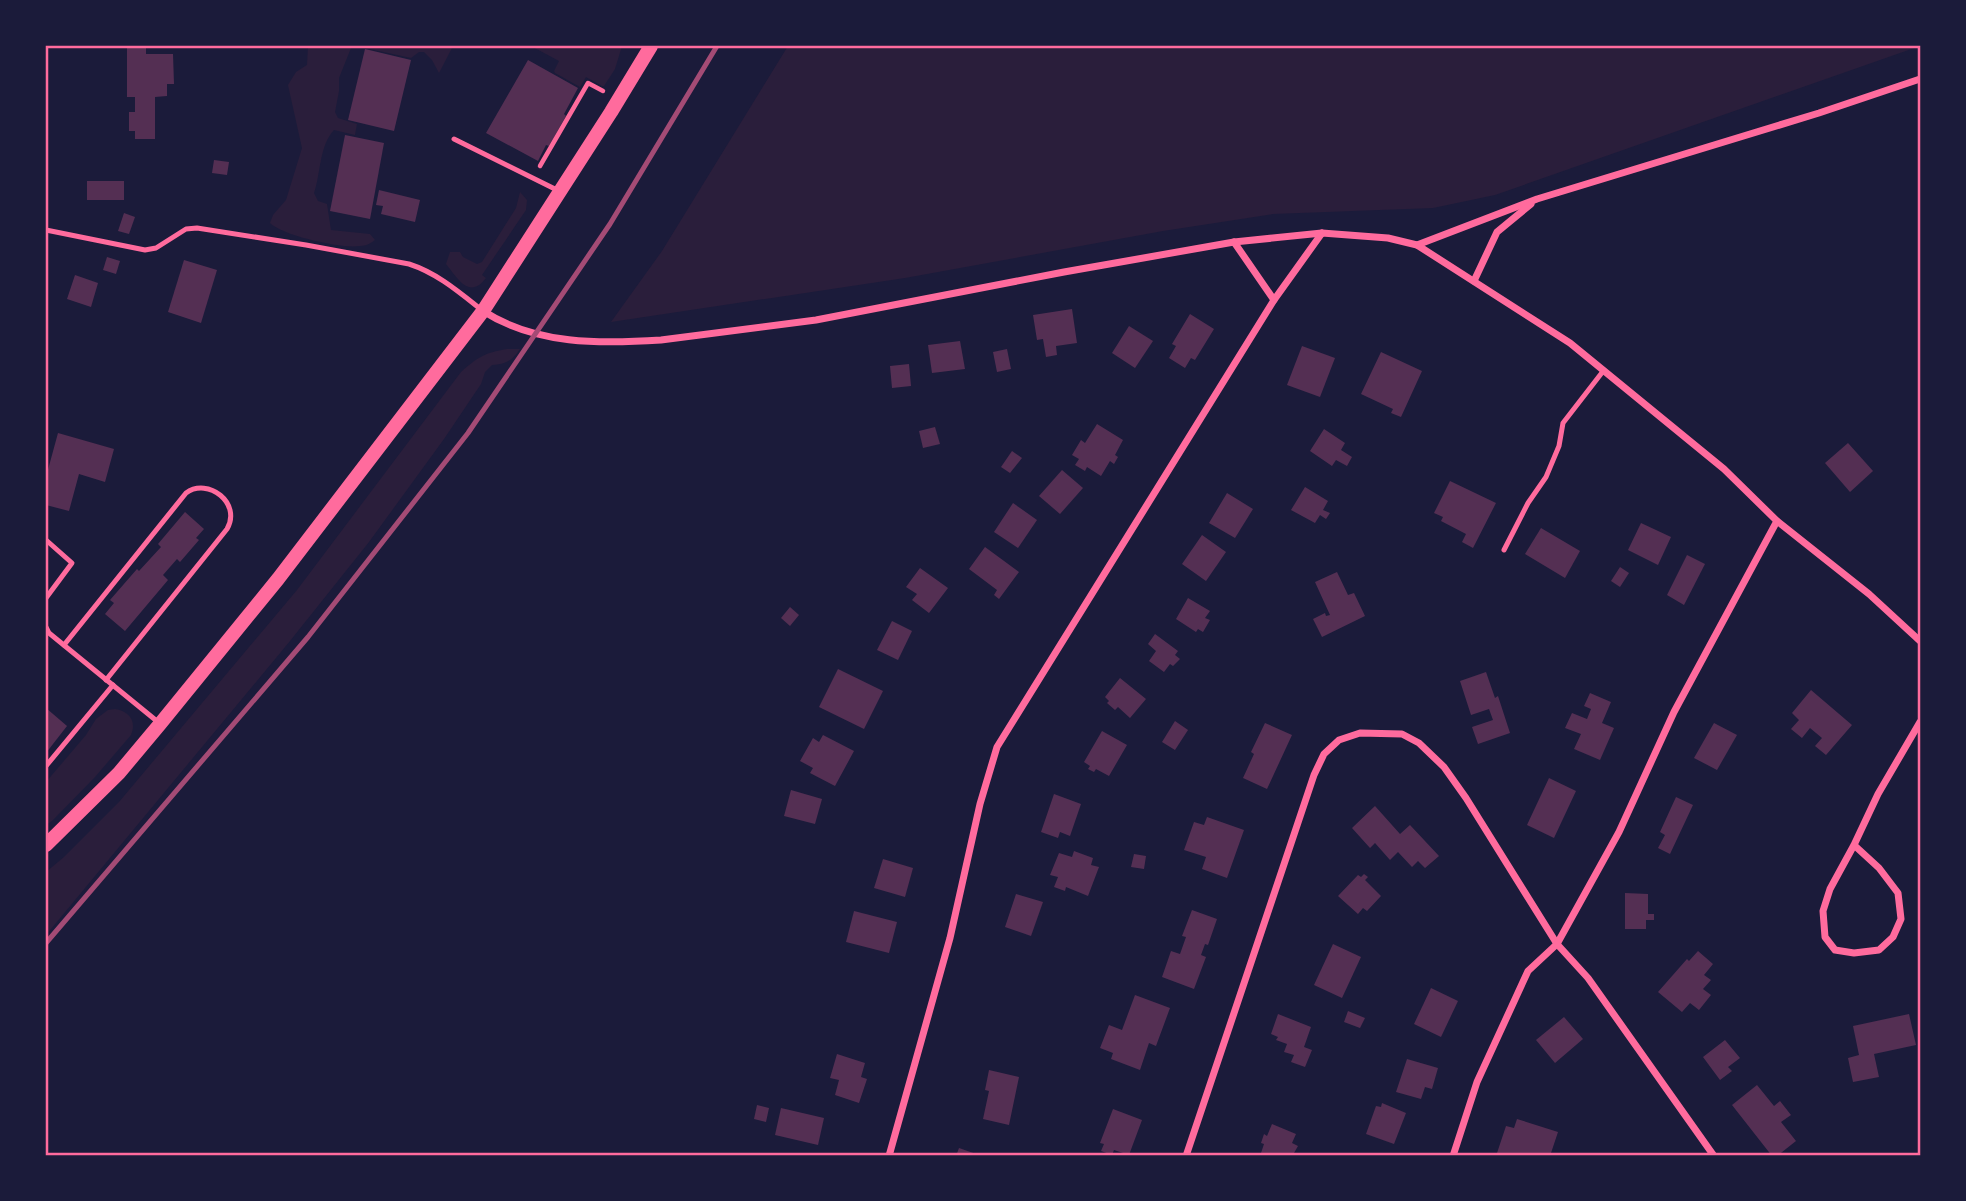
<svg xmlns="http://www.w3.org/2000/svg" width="1966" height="1201" viewBox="0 0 1966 1201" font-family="Inter,sans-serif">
<rect width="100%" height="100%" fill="#1b1b3a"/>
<g fill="#2a1e3b">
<path d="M 308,46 L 453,46 L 439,73 L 432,60 L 424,52 L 419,52 L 411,58 L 356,46 L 351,48 L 339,78 L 339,91 L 335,112 L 338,118 L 357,124 L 355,135 L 334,130 C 319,146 321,173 314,193 L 318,201 L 327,204 L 331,230 L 370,234 L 375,240 C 371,243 366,246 360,246 C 343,249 283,236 270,223 L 273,215 L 286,200 L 302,148 L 288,85 L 296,72 L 307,65 Z"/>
<polygon points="531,46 622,46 615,69 604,86 602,86 586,77 580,87 555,73 554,71 559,61"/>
<polygon points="788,46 1920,46 1495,195 1433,208 1273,214 1163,231 905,278 611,322 662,251"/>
<path d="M 520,192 L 527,200 L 526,210 L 482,275 L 486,278 C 469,301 456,276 446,264 L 450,252 L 460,252 L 463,257 L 477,264 L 482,262 L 516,208 Z"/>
<path d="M 507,349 L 520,349 C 512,361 506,364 492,365 L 485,372 L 481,384 L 444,439 L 369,542 L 290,641 L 46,935 L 46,872 L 64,857 L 119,802 L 297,590 L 461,372 C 478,357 484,353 507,349 Z"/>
<path d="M 115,709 C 129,711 137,721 131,735 L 95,777 L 52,821 L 46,825 L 46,782 L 86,735 L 96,719 L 108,710 Z"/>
</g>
<g fill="#542f53">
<polygon points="127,46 146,46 146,54 173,54 174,84 167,84 167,96 155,97 155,139 135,139 135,131 129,131 129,112 135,112 135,97 127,97"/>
<polygon points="365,49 411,60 394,131 348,120"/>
<polygon points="528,60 578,88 564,114 566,116 549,146 546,145 538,161 486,133"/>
<polygon points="345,135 384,143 370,219 330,211"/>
<polygon points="214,160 229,162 227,175 212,173"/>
<rect x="87" y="181" width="37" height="19"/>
<polygon points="379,190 420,200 415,222 381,214 383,206 376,205"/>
<polygon points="124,213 135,217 129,234 118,231"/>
<polygon points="107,257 120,261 116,274 103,270"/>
<polygon points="184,260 217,270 201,323 168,312"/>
<polygon points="75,275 98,283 91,307 67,299"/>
<polygon points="1072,309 1077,343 1056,346 1057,355 1046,357 1043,339 1037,340 1033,315"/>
<polygon points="1190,314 1214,329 1195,360 1191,358 1185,368 1169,358 1176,346 1172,344"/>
<polygon points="1129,326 1153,341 1135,368 1112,353"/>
<polygon points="960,341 965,369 932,373 928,345"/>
<polygon points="1302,346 1335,358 1320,397 1287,385"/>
<polygon points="1007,349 1011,369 997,372 993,352"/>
<polygon points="1381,352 1422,371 1401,417 1391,413 1393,409 1361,394"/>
<polygon points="909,364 911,386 892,388 890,366"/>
<polygon points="1097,424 1123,440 1115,455 1118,457 1114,464 1110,461 1101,476 1087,467 1085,471 1075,465 1079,459 1072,455 1081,440 1085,443"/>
<polygon points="935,427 940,444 923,448 919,431"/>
<polygon points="1324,429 1345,443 1341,450 1352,457 1347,466 1336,460 1332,466 1310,451"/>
<polygon points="58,433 114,449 105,482 79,474 69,511 46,505 46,477"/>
<polygon points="1848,443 1873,471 1850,492 1825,463"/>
<polygon points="1012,451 1022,458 1010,473 1001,467"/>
<polygon points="1062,470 1083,488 1060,514 1039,496"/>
<polygon points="1450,481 1496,503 1473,548 1462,542 1466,534 1441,521 1443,517 1434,513"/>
<polygon points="1305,487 1328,501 1323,510 1330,513 1326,519 1320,515 1315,523 1291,510"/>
<polygon points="1227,493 1253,509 1235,538 1209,523"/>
<polygon points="1013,503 1037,520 1018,548 994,532"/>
<polygon points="185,512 204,529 196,538 199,540 180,562 177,559 163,575 168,580 125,631 105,614 114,603 110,600 137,569 139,571 161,547 158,544"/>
<polygon points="1641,523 1671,537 1658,565 1628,550"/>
<polygon points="1541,528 1580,551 1565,578 1525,554"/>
<polygon points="1202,535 1226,552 1206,581 1182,564"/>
<polygon points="985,547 1019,572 999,599 994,595 997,590 969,569"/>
<polygon points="1687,555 1705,564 1684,605 1667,595"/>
<polygon points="1620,567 1629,573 1620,587 1611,581"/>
<polygon points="920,568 948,588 929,613 912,600 917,594 906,587"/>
<polygon points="1337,572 1348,595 1354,593 1365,616 1322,637 1313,619 1325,613 1326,616 1330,615 1315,582"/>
<polygon points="1188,598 1210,611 1205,618 1210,620 1203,632 1198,629 1196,632 1176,619"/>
<polygon points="790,607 799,615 790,626 781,618"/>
<polygon points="892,621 912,631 898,660 877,650"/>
<polygon points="1155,634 1178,651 1175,655 1180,659 1173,666 1170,664 1164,672 1149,661 1156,651 1148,644"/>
<polygon points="838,669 883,691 864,729 819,707"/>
<polygon points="1486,672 1495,698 1498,696 1510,733 1478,744 1472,727 1493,720 1489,709 1471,715 1460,681"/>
<polygon points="1120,678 1146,699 1130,718 1118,707 1115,710 1107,703 1109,701 1105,697"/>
<polygon points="1811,690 1852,725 1826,755 1815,746 1822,738 1810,728 1802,738 1791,729 1799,720 1792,713"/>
<polygon points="1590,693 1611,702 1602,723 1614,728 1600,760 1574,749 1581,734 1565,728 1572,713 1587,719 1591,709 1584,706"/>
<polygon points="46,708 67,726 46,753"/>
<polygon points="1175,721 1188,730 1175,750 1162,742"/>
<polygon points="1265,723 1292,735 1267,789 1243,778 1254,754 1251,752"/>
<polygon points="1714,723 1737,735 1717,770 1694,758"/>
<polygon points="1102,731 1127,745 1109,776 1096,769 1094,772 1088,769 1090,766 1084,762"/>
<polygon points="823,735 854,751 835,786 810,773 813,768 800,761 813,738 819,742"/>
<polygon points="1549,778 1576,791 1554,838 1527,825"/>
<polygon points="791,790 822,799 815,824 784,816"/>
<polygon points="1054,794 1081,804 1070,836 1060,832 1058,838 1041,832"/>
<polygon points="1676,797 1693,805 1670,854 1658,848 1665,835 1660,832"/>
<polygon points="1375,806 1400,834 1410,825 1439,856 1425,868 1418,861 1412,867 1398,852 1390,860 1375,843 1370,848 1352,828"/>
<polygon points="1207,817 1244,830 1227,878 1202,869 1206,857 1184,850 1194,822 1204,825"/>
<polygon points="1074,851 1093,858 1091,865 1099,867 1088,896 1066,887 1065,891 1054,887 1058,877 1050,875 1059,853 1072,857"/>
<polygon points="1134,854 1146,856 1144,869 1131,867"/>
<polygon points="883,859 913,868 905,897 874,888"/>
<polygon points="1364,874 1368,877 1365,880 1381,896 1367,911 1363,908 1358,914 1338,896 1358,875 1361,877"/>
<polygon points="1625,893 1648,894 1648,914 1654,914 1654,920 1646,920 1646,929 1625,929"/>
<polygon points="1016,894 1043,902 1031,936 1005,927"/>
<polygon points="1192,910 1217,919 1208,945 1205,944 1201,955 1206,957 1194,989 1162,977 1171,951 1180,954 1186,937 1182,936"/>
<polygon points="854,911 897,922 889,953 846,942"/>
<polygon points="1333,944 1361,957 1342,998 1314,985"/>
<polygon points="1698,951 1713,964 1704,975 1711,980 1703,989 1711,995 1699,1010 1690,1003 1682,1012 1658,992 1687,959 1689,961"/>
<polygon points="1431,988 1458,1001 1441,1037 1414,1024"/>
<polygon points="1135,995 1170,1008 1156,1046 1149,1043 1140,1070 1111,1059 1113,1053 1100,1048 1109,1025 1122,1030"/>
<polygon points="1348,1011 1365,1018 1360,1028 1344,1022"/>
<polygon points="1278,1014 1311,1027 1304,1047 1312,1050 1305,1067 1291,1062 1294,1055 1284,1052 1287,1044 1276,1040 1278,1037 1271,1034"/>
<polygon points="1909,1014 1916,1045 1874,1054 1879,1077 1853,1082 1848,1058 1859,1055 1853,1026"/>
<polygon points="1564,1017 1583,1039 1555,1063 1536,1040"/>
<polygon points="1725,1040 1740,1058 1728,1067 1732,1071 1720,1080 1703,1057"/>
<polygon points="837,1054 865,1063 861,1077 867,1079 859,1103 835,1095 839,1080 830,1078"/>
<polygon points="1407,1059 1438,1068 1432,1089 1425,1087 1421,1099 1396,1092"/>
<polygon points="989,1070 1019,1077 1009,1125 983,1119 989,1091 985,1090"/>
<polygon points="1757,1085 1774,1106 1780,1101 1791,1115 1781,1122 1796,1141 1777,1156 1772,1156 1732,1105"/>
<polygon points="1382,1103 1406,1113 1394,1144 1366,1134 1376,1106 1381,1107"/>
<polygon points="757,1105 769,1108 766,1122 754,1119"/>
<polygon points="781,1108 824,1118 818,1145 775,1135"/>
<polygon points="1113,1109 1142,1120 1129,1155 1114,1150 1112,1155 1101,1151 1104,1144 1100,1143"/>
<polygon points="1517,1119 1558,1132 1550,1156 1496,1156 1506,1126 1514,1128"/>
<polygon points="1272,1124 1296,1134 1292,1143 1298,1146 1294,1153 1299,1156 1260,1156 1264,1144 1261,1143 1264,1134 1267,1136"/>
<polygon points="959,1148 979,1155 979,1156 956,1156"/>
</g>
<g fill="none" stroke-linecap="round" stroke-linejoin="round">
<polyline stroke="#ff6b9d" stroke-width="4.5" points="540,166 588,83 603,91"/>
<g stroke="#ff6b9d" stroke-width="5">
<polyline points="454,139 557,190"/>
<path d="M 46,230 L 145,250 L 156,248 L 186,229 L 197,228 L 306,245 L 409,264 C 437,273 459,292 483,311"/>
<polyline points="46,540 72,563 46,598"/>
<polyline points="1504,550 1528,503 1546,477 1559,446 1563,423 1604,370"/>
<polyline points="46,627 49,633 158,722"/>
<path d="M 64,645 L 186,493 C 208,477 242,503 227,529 L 106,680"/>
<polyline points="46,766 113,685"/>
</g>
<g stroke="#ff6b9d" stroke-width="7">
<polyline points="1417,245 1537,199 1819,113 1920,79"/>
<polyline points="1474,281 1497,232 1531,204"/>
<polyline points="1274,300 1322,233"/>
<path d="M 483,311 C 536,345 600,344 661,340 L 816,320 L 1064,272 L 1234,242 L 1322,233 L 1388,238 L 1417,245 L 1570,343 L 1724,469 L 1777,521 L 1869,594 L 1920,641"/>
<polyline points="1854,845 1879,868 1898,893 1901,919 1893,937 1879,950 1854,953 1835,950 1825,937 1823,911 1830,889 1854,845 1878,794 1920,722"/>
<polyline points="889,1156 950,938 980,804 997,747 1274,300 1234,242"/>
<polyline points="1186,1156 1314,775 1324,754 1339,740 1360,733 1402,734 1419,743 1444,767 1466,798 1557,944 1588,978 1714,1156"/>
<polyline points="1453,1156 1477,1082 1528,971 1557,944 1619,832 1674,712 1777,521"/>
</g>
<polyline stroke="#ff6b9d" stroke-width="14" points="46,845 119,773 160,724 278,579 483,311 611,112 651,46"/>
<polyline stroke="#a44b75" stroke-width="5" points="46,943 308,637 468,433 610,224 717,46"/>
</g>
<rect width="1966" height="1201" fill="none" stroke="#1b1b3a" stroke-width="94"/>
<rect x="47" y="47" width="1872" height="1107" fill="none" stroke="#ff6b9d" stroke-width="2.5"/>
</svg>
